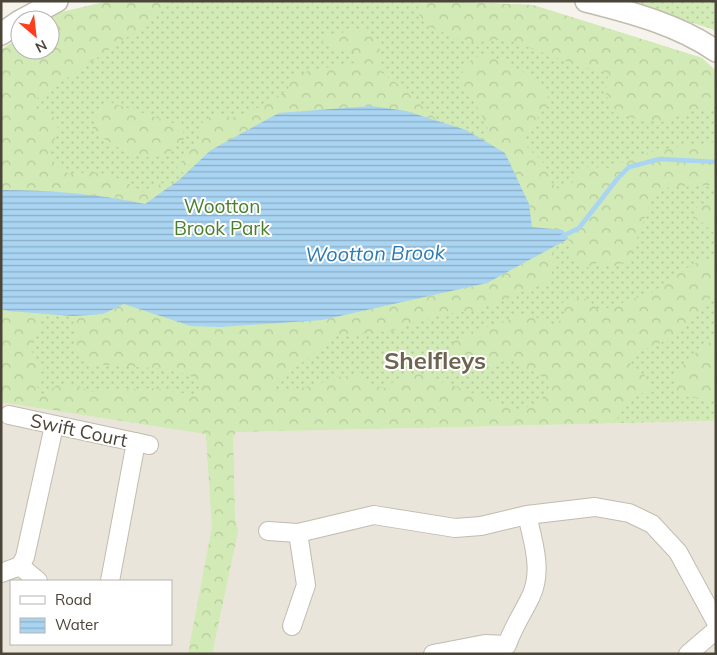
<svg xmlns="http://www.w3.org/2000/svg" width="717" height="655" viewBox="0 0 717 655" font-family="Mulish,sans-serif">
<defs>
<pattern id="grass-dots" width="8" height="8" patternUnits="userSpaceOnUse" patternTransform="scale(1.25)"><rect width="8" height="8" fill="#d2eab5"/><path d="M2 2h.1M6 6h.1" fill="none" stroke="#b6ca9c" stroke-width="1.8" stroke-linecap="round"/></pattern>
<pattern id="forest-crowns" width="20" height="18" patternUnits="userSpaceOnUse" patternTransform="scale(1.25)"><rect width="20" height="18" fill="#d2eab5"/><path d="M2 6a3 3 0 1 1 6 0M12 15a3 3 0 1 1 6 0" fill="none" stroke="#b6ca9c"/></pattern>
<pattern id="water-rules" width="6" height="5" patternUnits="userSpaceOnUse" patternTransform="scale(1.25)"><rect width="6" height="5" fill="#a9d4f2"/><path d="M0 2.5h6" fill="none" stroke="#8caec5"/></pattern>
</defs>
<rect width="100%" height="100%" fill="#f6f3ec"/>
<g fill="#eae5da" fill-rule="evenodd">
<path d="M 1,402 L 206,434 L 212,527 L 188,654 L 1,654 ZM 11,581 L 171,581 L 171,644 L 11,644 Z"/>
<polygon points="716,418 716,654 212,654 238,531 235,519 233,437 236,432 712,421"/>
</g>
<g fill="url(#grass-dots)">
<polygon points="108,1 438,1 533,5 702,58 716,71 716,418 712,421 236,432 233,437 235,519 238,531 212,654 188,654 212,527 206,434 1,402 1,50 20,37 20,50 50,50 50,20 45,20"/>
<polygon points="621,1 716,1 716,32 712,29"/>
</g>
<g fill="url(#forest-crowns)">
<path d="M 108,1 L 172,1 L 135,32 L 36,99 L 37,109 L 53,116 L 59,130 L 48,154 C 68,183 71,170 99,173 C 113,174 131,185 143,192 L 168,181 L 171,185 L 145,204 L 113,197 L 76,195 L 42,190 L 1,190 L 1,50 L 20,37 L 20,50 L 50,50 L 50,20 L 45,20 L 53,14 Z"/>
<polygon points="420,1 533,5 702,58 716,71 716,109 694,108 666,122 640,120 612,112 606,93 608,73 579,66 506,39 477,42 456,38 428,26 417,12"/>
<path d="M 361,30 C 388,45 377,46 381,72 L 400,86 L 437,120 L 406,111 L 371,106 L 279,113 L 211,150 L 185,174 L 177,168 L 200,138 L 202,123 L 214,114 L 231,118 L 254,110 L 287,91 L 292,79 L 308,71 L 354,63 L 354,52 L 337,49 L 322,42 L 324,35 Z"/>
<path d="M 488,54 C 516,68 533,73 550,101 L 526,134 L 527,147 L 543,162 L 551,182 L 559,190 L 572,183 L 583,167 L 611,168 L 635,156 L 671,148 L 716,142 L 716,185 L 669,187 L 653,196 L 629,260 L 615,266 L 597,263 L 584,269 L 570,254 L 570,242 L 563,230 L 532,228 L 529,204 L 505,153 L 480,138 L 488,129 L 470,92 L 460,87 C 462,65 467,59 488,54 Z"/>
<path d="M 109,102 L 182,126 L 184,139 C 179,144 172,151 166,154 C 140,165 112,145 92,130 L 98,113 Z"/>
<polygon points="716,200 716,235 703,223 692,217 698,205"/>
<polygon points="553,247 554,268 547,282 477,310 437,315 392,331 332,336 306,360 274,381 274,390 287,390 313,386 336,377 359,376 371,385 385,388 400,377 421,374 519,410 540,402 550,385 539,374 509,359 492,366 456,363 446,355 454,341 468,334 521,315 543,319 555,325 565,316 562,303 571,296 589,300 599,311 651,293 693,264 716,257 716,292 686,325 663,342 636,353 630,364 647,377 653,392 634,394 614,423 236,432 233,437 235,519 238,531 212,654 188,654 212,527 206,434 1,402 1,309 42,314 40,327 30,351 34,353 42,371 36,385 43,396 57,385 75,384 90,392 152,388 194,395 200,386 191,376 169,369 90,364 75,348 73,316 103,314 124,304 191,326 220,327 322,320 487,283"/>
<path d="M 716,338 L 716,400 L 681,396 L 672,389 C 682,358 691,357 716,338 Z"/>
</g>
<path fill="url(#water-rules)" d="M 371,106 L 406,111 L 466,130 L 505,153 L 529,204 L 532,227 L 563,230 L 568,239 L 487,283 L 322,320 L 220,327 L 191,326 L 124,304 L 103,314 L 73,316 L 8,311 L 1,309 L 1,190 C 48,190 99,194 145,204 L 179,180 L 211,150 L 279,113 Z"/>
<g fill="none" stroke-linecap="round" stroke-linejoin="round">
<polyline stroke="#a9d4f2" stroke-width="4.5" points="561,237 579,228 618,178 629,167 660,159 716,162"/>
<g stroke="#c2bbae" stroke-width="20">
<g id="minor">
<polyline points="9,415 149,445"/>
<polyline points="268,531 298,533 374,515 455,528 481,526 527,515 595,507 629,513 652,524 678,552 716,622"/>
<polyline points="20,566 25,557 54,426"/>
<polyline points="1,573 20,566 38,581"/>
<polyline points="110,581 136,442"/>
<polyline points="292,626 306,585 298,533"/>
<path d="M 433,654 L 485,644 L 507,645 C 513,627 523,613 531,596 C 543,571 533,541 527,515"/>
<polyline points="688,654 716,630"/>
</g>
</g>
<g stroke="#c2bbae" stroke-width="24">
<g id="tertiary">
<path d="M 586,1 C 630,12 679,25 716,51"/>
<polyline points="22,20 57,1"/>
<polyline points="1,34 20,21"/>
</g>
</g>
<use href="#minor" stroke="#fff" stroke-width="18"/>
<use href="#tertiary" stroke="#fff" stroke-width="21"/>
</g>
<g text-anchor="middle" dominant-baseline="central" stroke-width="4" stroke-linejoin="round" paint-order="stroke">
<g font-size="19" fill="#4a7f2a" stroke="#fff">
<text x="222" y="206">Wootton<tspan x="222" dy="22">Brook Park</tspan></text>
</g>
<g font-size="19" fill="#4b4439" stroke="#fff">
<text transform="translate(79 430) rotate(12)">Swift Court</text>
</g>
<g font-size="20" font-style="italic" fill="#2e7ab2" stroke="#fff">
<text transform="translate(375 253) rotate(-1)">Wootton Brook</text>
</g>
<g font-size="24" font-weight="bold" fill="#6e6250" stroke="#fff">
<text x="435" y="360">Shelfleys</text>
</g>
</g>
<rect width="717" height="655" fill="none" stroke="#4b4439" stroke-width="5"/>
<rect x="10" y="580" width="162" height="65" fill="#ffffff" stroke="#b7b4b0"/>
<rect x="20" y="596" width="25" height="8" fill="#ffffff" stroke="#b7b4b0"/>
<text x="55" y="605" font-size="15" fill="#4b4439">Road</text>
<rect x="20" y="618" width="25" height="15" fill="url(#water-rules)" stroke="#b7b4b0"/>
<text x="55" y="630" font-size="15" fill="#4b4439">Water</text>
<g transform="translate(35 35) rotate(152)"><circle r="24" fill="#ffffff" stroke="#b7b4b0"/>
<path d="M0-4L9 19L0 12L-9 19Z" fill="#fc3f1d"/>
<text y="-8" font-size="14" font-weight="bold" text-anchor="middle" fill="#4b4439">N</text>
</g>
</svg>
